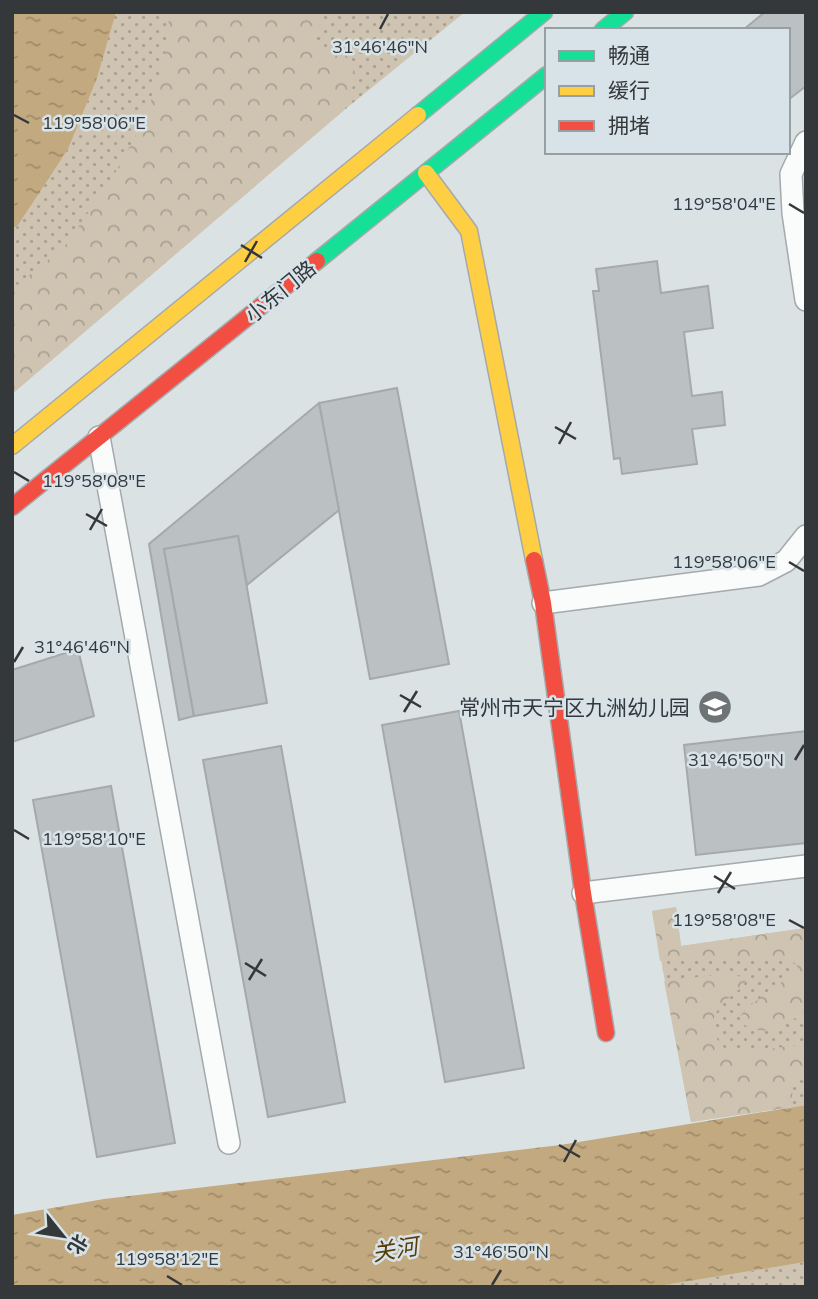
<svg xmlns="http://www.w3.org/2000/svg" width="818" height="1299" viewBox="0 0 818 1299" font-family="Mulish,'Noto Sans SC',sans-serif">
<defs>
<pattern id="grass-dots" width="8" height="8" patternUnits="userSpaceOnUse" patternTransform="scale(1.75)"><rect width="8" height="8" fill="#cfc4b1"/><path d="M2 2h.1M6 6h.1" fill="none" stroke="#a9a091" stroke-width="1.8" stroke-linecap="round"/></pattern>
<pattern id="forest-crowns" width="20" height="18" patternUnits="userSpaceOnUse" patternTransform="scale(1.75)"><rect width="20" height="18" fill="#cfc4b1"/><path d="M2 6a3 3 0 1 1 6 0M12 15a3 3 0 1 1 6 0" fill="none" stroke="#a9a091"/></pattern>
<pattern id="water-ripples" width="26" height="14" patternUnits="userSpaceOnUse" patternTransform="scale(1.75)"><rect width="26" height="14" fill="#c3a97f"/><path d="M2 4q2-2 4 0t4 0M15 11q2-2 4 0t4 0" fill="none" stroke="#9f8b69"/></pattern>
</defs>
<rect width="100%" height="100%" fill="#dbe2e4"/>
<g fill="url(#grass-dots)">
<polygon points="12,12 465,12 343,111 12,394"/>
<polygon points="676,907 681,946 806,928 806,1105 691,1122 652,911"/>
<polygon points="806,1262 806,1287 653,1287"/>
</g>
<g fill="url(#forest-crowns)">
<path d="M 170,12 L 325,12 L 312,44 C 321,46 331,48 340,51 C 365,63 352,93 343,111 L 12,394 L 12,289 L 64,247 L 111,180 L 144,121 L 163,64 Z"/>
<path d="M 676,907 L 681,946 L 806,928 L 806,1009 C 789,1026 763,1040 742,1023 L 740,1016 L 748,1007 L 794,973 L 798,968 L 795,963 L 781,960 L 660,961 L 652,911 Z"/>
<path d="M 724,974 L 744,977 L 746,981 C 737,995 720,1000 714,1018 C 712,1025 714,1033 717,1039 C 720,1044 723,1048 729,1050 C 750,1056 783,1044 806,1045 L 806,1073 L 793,1086 L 791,1107 L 691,1122 L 664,981 Z"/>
</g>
<g fill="url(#water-ripples)">
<polygon points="12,12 116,12 97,78 68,149 18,225 12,229"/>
<polygon points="806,1105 806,1262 653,1287 12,1287 12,1215 104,1199 560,1145"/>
</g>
<g fill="#bbc0c2" stroke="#a5a9ab" stroke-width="2">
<polygon points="765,12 806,12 806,86 788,100 788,30 743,30"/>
<polygon points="657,261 661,293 708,286 713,328 684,332 692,396 722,392 725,425 692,429 697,464 622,474 620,458 614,459 593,291 599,291 596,269"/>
<polygon points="397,388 449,664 370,679 319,403"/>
<polygon points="319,403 339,510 247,585 238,536 164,549 194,716 179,720 149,544"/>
<polygon points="238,536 267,703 194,716 164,549"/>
<polygon points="78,649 94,716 12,742 12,670"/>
<polygon points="459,711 524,1068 445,1082 382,725"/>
<polygon points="806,731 806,843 696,855 684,745"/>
<polygon points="281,746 345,1102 268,1117 203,760"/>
<polygon points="111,786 175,1143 97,1157 33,800"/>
</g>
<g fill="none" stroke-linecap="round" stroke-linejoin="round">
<g stroke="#a4a9ab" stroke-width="24">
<g id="lane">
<polyline points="806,142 791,174 793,213 806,300"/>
<polyline points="99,437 229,1143"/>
<polyline points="543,603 759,575 786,561 806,536"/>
<polyline points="583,893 806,866"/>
</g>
</g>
<g stroke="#a4a9ab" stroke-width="19">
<g id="fast">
<polyline points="603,30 625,12"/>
<polyline points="418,115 544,12"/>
<polyline points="317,261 547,75"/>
</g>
</g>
<g stroke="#a4a9ab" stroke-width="19">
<g id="slow">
<polyline points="426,173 469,231 534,560"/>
<polyline points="12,446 418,115"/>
</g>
</g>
<g stroke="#a4a9ab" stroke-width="19">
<g id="jam">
<polyline points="12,507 317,261"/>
<polyline points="534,560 543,603 583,893 606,1033"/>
</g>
</g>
<use href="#lane" stroke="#fafbfb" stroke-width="21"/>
<use href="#fast" stroke="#16e098" stroke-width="16"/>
<use href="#slow" stroke="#ffcf43" stroke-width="16"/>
<use href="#jam" stroke="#f24e42" stroke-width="16"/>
</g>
<path fill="none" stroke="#34383a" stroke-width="2.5" d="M 380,29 L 388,14M 14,115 L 29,123M 789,204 L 804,213M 241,245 L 262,258M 245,262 L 257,241M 555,427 L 576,439M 559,444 L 571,422M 14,472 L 29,481M 86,514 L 107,526M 90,530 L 102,509M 789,562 L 804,571M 14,662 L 23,647M 400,695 L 421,707M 404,712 L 417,691M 795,760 L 804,745M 14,830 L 29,839M 714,876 L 735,889M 718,893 L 731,872M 789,920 L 804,928M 245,963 L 266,976M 249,980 L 262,959M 559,1145 L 580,1157M 564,1162 L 576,1140M 167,1276 L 182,1285M 492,1285 L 501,1270"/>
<defs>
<g id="school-disc" transform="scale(1.75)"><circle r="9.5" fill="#6e7476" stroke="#d7e3e8"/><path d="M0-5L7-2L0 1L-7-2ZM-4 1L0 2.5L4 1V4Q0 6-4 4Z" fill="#fff"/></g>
</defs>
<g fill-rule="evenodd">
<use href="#school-disc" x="715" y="707"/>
</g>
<g text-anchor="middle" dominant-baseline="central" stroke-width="5" stroke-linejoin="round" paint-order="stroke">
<g font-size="21" fill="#34383a" stroke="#d7e3e8">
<text transform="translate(280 291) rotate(-39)">小东门路</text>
</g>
<g font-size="21" fill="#34383a" stroke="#d7e3e8" text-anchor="end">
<text x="690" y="707">常州市天宁区九洲幼儿园</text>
</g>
<g font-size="23" font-style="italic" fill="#583c0a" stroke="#d7e3e8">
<text transform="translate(395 1249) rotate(-9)">关河</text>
</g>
</g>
<g font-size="18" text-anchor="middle" fill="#34383a" stroke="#d7e3e8" stroke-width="5" stroke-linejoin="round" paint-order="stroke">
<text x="380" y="53">31°46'46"N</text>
<text x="94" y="129">119°58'06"E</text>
<text x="724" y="210">119°58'04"E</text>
<text x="94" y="487">119°58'08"E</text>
<text x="724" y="568">119°58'06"E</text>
<text x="82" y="653">31°46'46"N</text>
<text x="736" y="766">31°46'50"N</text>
<text x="94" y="845">119°58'10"E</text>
<text x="724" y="926">119°58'08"E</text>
<text x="501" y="1258">31°46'50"N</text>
<text x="167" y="1265">119°58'12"E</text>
</g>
<rect width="818" height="1299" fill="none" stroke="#34383a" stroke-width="28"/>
<rect x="545" y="28" width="245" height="126" fill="#d7e3e8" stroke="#969fa2" stroke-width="2"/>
<rect x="559" y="51" width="35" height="10" fill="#16e098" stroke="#969fa2" stroke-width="2"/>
<text x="608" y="63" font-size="21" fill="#34383a">畅通</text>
<rect x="559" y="86" width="35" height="10" fill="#ffcf43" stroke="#969fa2" stroke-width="2"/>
<text x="608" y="98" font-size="21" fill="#34383a">缓行</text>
<rect x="559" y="121" width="35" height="10" fill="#f24e42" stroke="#969fa2" stroke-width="2"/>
<text x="608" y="133" font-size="21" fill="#34383a">拥堵</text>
<g transform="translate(63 1236) rotate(120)" stroke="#d7e3e8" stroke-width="5" paint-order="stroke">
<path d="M0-5L12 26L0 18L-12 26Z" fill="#34383a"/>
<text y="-10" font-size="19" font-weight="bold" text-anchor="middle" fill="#34383a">北</text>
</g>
</svg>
